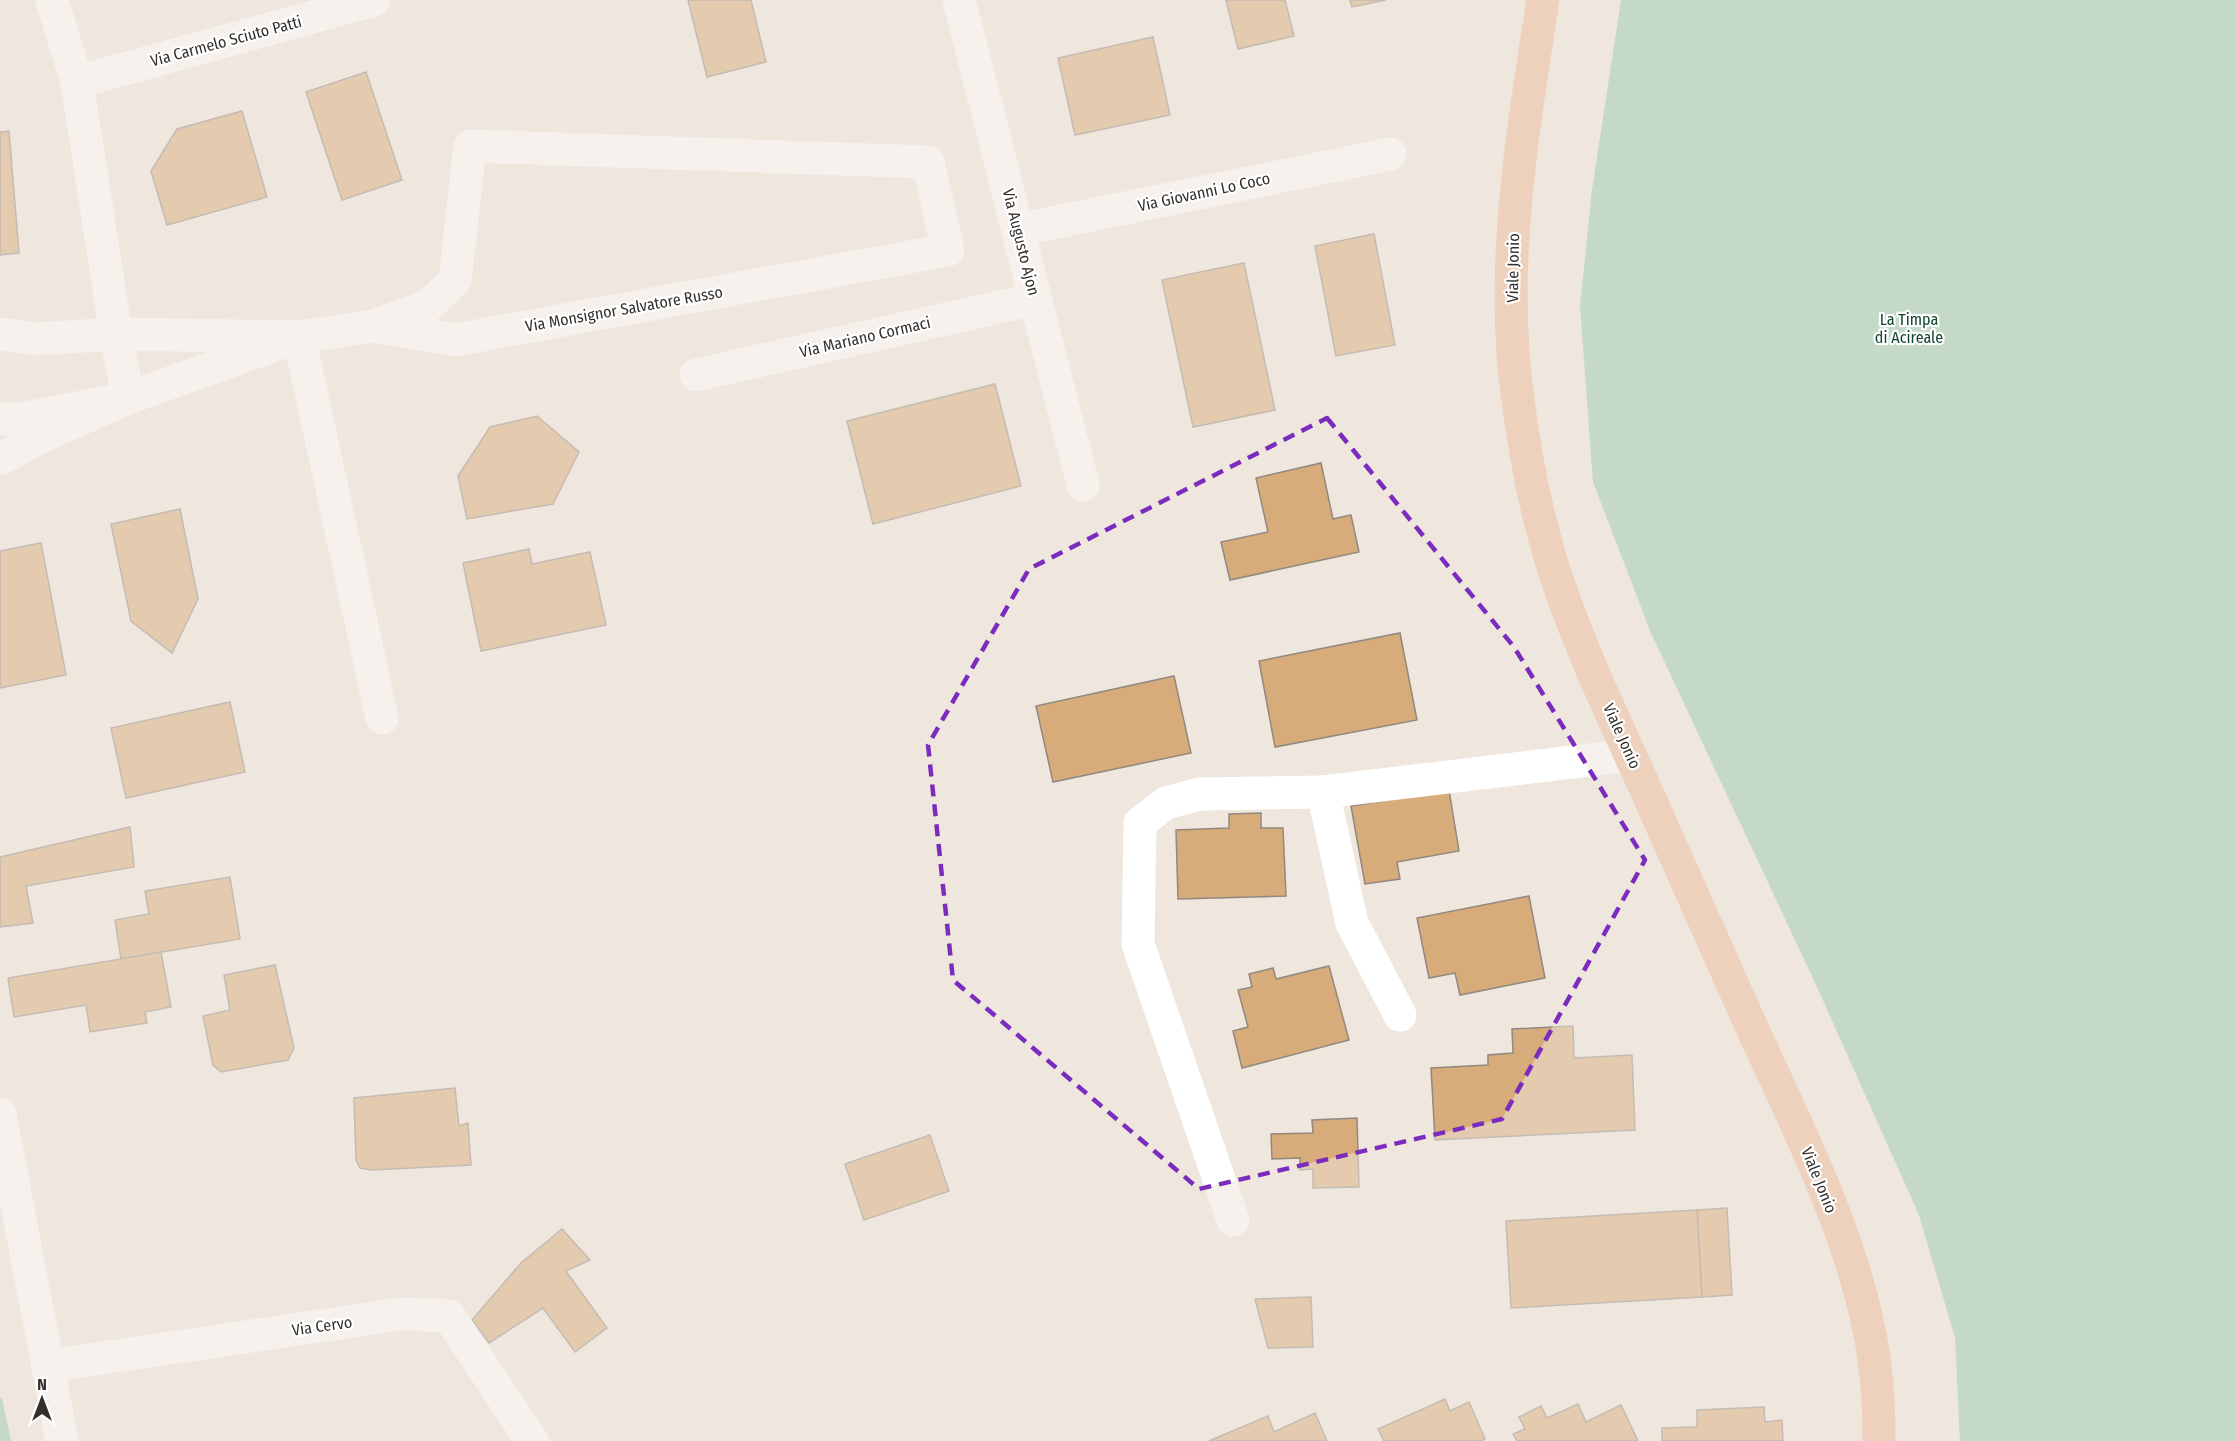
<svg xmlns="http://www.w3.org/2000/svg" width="2235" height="1441" viewBox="0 0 2235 1441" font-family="'Fira Sans Condensed',sans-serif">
<rect width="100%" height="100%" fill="#efe6dd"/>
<g fill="#90cbad">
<polygon points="1621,0 2235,0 2235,1441 1960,1441 1955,1338 1919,1215 1817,987 1651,633 1593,482 1580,306 1592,190"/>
<polygon points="0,1398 2,1398 11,1441 0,1441"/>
</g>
<g fill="#d7ab7a" stroke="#918980" stroke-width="1.5">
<polygon points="688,0 751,0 766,62 707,77"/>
<polygon points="1226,0 1285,0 1294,36 1238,49"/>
<polygon points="1350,0 1386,0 1352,7"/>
<polygon points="1153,37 1170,115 1075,135 1058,58"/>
<polygon points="366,72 402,180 342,200 306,92"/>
<polygon points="242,111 267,197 167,225 151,171 177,129"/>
<polygon points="9,131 19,253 0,255 0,132"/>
<polygon points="1374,234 1395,345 1336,356 1315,246"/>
<polygon points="1244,263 1275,410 1193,427 1162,280"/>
<polygon points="995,384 1021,486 873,524 847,421"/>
<polygon points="537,416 579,452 553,504 467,519 458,476 490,427"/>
<polygon points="1321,463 1333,519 1351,515 1359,552 1230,580 1221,542 1268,532 1256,478"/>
<polygon points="180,509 198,599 172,653 131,621 111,524"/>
<polygon points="41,543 66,675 0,688 0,551"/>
<polygon points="529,549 532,564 590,552 606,625 481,651 463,563"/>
<polygon points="1400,633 1417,720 1275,747 1259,661"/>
<polygon points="1174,676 1191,753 1053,782 1036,706"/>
<polygon points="230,702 245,772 126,798 111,728"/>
<polygon points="1449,790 1459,851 1397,862 1400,879 1365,884 1351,806"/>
<polygon points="1261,813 1261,828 1283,828 1286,896 1178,899 1176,830 1229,828 1229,814"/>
<polygon points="130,827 134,867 26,886 33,923 0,927 0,857"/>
<polygon points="230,877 240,939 121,959 115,920 149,914 145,891"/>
<polygon points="1529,896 1545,978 1460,995 1455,973 1429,978 1417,918"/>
<polygon points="161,952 171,1007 145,1012 147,1023 90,1032 86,1005 14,1017 8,978"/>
<polygon points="275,965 294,1048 288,1060 221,1072 213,1065 203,1016 230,1010 224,975"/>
<polygon points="1329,966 1349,1040 1242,1068 1233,1031 1248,1027 1238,990 1252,987 1249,974 1273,968 1276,979"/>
<polygon points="1573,1026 1574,1058 1632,1055 1635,1130 1435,1140 1431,1068 1488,1065 1488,1055 1513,1053 1512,1029"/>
<polygon points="455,1088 459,1126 468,1123 471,1165 372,1170 360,1168 356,1160 354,1098"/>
<polygon points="1357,1118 1359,1187 1313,1188 1313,1169 1300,1170 1300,1158 1272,1159 1271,1134 1313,1133 1312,1120"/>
<polygon points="930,1135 949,1191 864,1220 845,1164"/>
<polygon points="1727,1208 1732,1295 1702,1297 1697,1210"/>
<polygon points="1697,1210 1702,1297 1511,1308 1506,1221"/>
<polygon points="562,1229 590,1260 566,1271 607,1328 575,1352 543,1308 489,1343 472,1320 521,1263"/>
<polygon points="1311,1297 1313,1347 1268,1348 1255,1299"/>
<polygon points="1445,1399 1450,1411 1469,1402 1485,1439 1480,1441 1384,1441 1378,1429"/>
<polygon points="1578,1404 1586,1422 1621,1405 1638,1441 1517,1441 1513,1434 1525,1429 1519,1417 1541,1406 1547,1418"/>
<polygon points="1764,1407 1765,1422 1782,1420 1783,1441 1662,1441 1662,1428 1697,1427 1697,1410"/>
<polygon points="1315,1413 1327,1441 1209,1441 1268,1416 1274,1432"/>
</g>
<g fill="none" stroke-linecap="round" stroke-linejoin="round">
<g stroke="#fff" stroke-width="33">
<polyline points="52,0 77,82"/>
<polyline points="959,0 1083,485"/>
<polyline points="1018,230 1390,154"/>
<polyline points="0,334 37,339 116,334 299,337 373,326 455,340 948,250 928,162 470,146 455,280 428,306 373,326"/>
<polyline points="299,337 382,718"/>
<polyline points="696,375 1035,299"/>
<polyline points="0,418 16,420 128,398 116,334 77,82 374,0"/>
<polyline points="0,459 43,436 128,398 278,344"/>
<polyline points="1400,1015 1352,923 1323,792 1630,755"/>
<polyline points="1233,1220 1138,944 1140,823 1166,803 1200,794 1323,792"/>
<polyline points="48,1366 401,1314 449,1316 532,1441"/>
</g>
<polyline stroke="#fff" stroke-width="33" points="0,1114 62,1441"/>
<path stroke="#eeb994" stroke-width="33" d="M 1543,0 C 1523,129 1500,262 1517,393 C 1525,457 1538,524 1559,585 C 1582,652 1613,717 1642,781 C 1676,857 1710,934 1744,1010 C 1790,1113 1849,1224 1870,1335 C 1877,1370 1879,1406 1879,1441"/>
</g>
<path d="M0 0H2235V1441H0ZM 1327,418 L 1514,647 L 1645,860 L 1502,1119 L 1199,1189 L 953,980 L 928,745 L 1029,569 Z" fill="#efe6dd" fill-opacity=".55" fill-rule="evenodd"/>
<path fill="none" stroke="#7b2cbf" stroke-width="4.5" stroke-dasharray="12 8" stroke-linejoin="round" d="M 1327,418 L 1514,647 L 1645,860 L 1502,1119 L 1199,1189 L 953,980 L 928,745 L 1029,569 Z"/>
<g text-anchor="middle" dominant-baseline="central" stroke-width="4.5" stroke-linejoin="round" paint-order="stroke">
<g font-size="16" fill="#33302c" stroke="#fff">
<text transform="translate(226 41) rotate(-15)">Via Carmelo Sciuto Patti</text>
<text transform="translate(1204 192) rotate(-12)">Via Giovanni Lo Coco</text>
<text transform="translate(1021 242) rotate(76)">Via Augusto Ajon</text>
<text transform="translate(1513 268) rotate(-89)">Viale Jonio</text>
<text transform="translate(624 309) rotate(-10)">Via Monsignor Salvatore Russo</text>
<text transform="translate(865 337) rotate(-13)">Via Mariano Cormaci</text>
<text transform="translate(1622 736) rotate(66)">Viale Jonio</text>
<text transform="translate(1819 1180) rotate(68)">Viale Jonio</text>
<text transform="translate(322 1326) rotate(-8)">Via Cervo</text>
</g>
<g font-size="16" fill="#104530" stroke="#fff">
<text x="1909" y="319">La Timpa<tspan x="1909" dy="18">di Acireale</tspan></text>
</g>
</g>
<g transform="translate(42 1399)" stroke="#ffffff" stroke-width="4.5" paint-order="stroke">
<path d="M0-4.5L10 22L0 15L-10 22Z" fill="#33302c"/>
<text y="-9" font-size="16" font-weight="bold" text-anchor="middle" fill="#33302c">N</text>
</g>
</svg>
